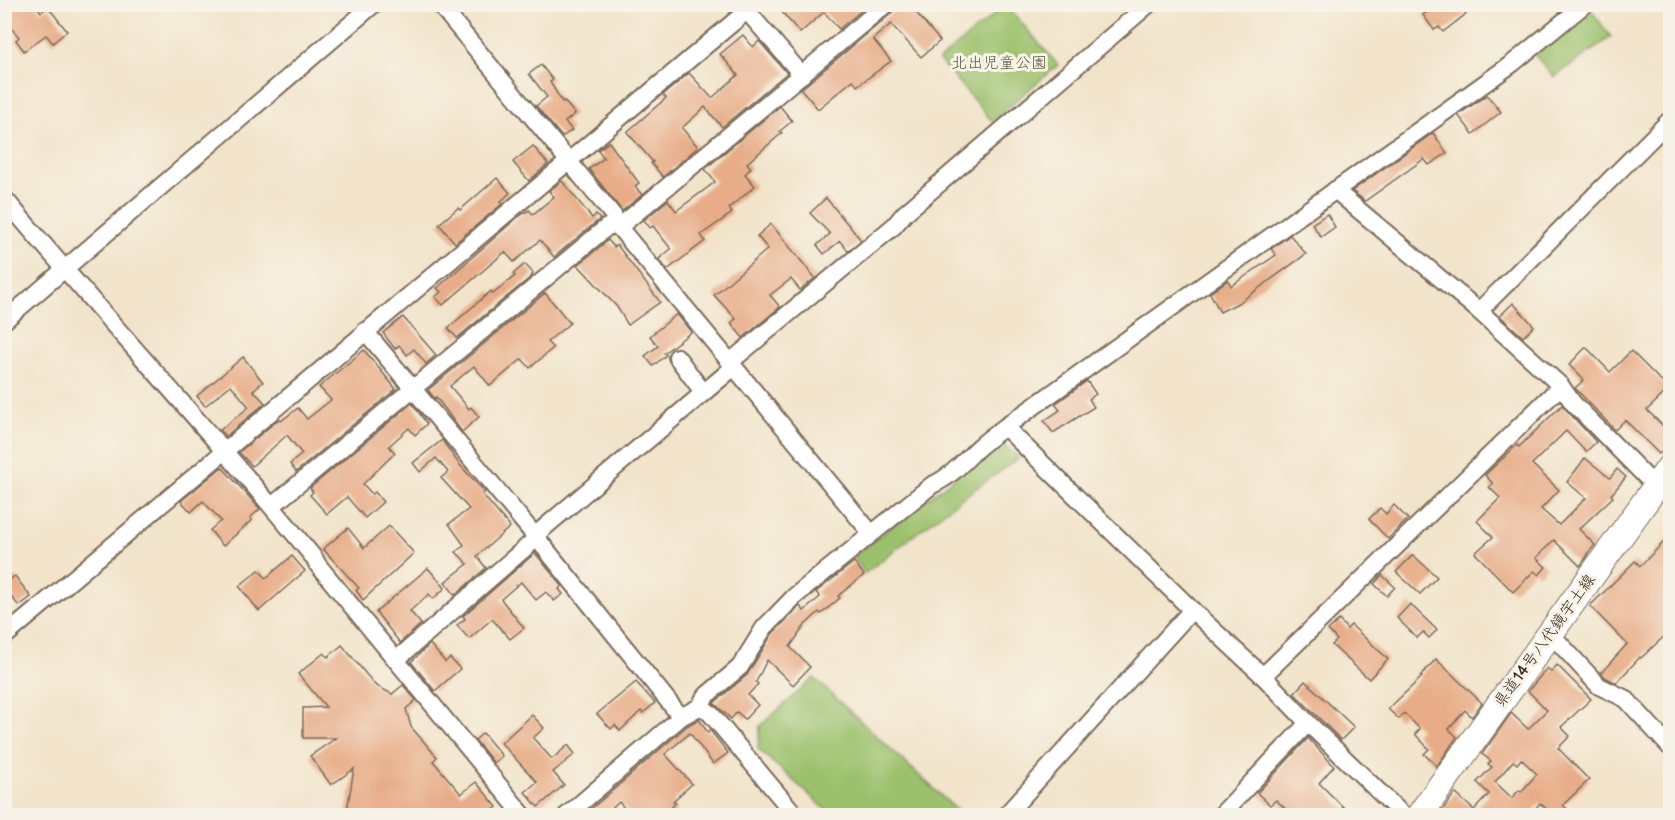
<svg xmlns="http://www.w3.org/2000/svg" width="1675" height="820" viewBox="0 0 1675 820" font-family="'Balsamiq Sans','Klee One',sans-serif">
<rect width="100%" height="100%" fill="#f7f3e8"/>
<filter id="ink" filterUnits="userSpaceOnUse"><feTurbulence type="fractalNoise" baseFrequency=".0167" numOctaves="2"/><feDisplacementMap in="SourceGraphic" scale="12" xChannelSelector="R" yChannelSelector="G"/><feConvolveMatrix kernelMatrix="1 2 1 2 8 2 1 2 1" color-interpolation-filters="sRGB"/></filter>
<filter id="wash" filterUnits="userSpaceOnUse"><feTurbulence type="fractalNoise" baseFrequency=".008" numOctaves="4" result="noise"/><feDisplacementMap in="SourceGraphic" scale="24" xChannelSelector="R" yChannelSelector="G"/><feGaussianBlur stdDeviation="1.35" result="paint"/><feColorMatrix in="noise" values="0 0 0 0 0 0 0 0 0 0 0 0 0 0 0 0 0 1.4 0 .05"/><feComposite in="paint" operator="in"/></filter>
<g filter="url(#wash)">
<rect width="100%" height="100%" fill="#f2e4cb"/>
<g fill="#9bc16c" stroke="#6b7645" stroke-width="1.5">
<polygon points="1006,5 1058,65 992,121 939,60"/>
<polygon points="1590,9 1611,37 1554,77 1533,53"/>
<polygon points="1000,442 1019,458 958,501 865,573 853,557"/>
<polygon points="814,678 962,815 832,815 758,749 760,726"/>
</g>
<g id="blocks">
<g fill="#e8ad88" fill-rule="evenodd">
<polygon points="15,4 35,4 41,12 48,7 67,31 53,43 46,35 24,51 16,40 19,37 4,20 4,13"/>
<polygon points="791,4 869,4 839,29 824,12 800,33 782,12"/>
<polygon points="896,4 909,4 940,41 921,57 891,24 873,39 891,61 857,86 853,80 818,109 801,89 893,12"/>
<polygon points="1422,4 1459,4 1466,14 1443,32 1439,27 1434,30 1423,15 1428,11"/>
<polygon points="743,35 753,47 759,41 787,73 722,127 705,107 682,128 698,147 663,177 651,163 653,162 627,132 666,98 663,95 689,73 712,98 738,75 720,54"/>
<polygon points="541,65 553,80 550,82 562,102 564,101 575,114 565,122 572,130 562,137 536,106 547,97 529,74"/>
<polygon points="1487,95 1501,112 1473,134 1458,115"/>
<polygon points="780,106 792,121 780,131 782,133 747,163 751,168 745,174 755,186 729,208 732,213 701,235 705,241 667,270 659,259 671,249 653,226 650,228 644,220 668,200 676,211 715,182 705,169"/>
<polygon points="1433,133 1447,153 1429,165 1424,159 1365,201 1352,191"/>
<polygon points="609,142 639,183 635,186 642,195 622,211 589,169 604,158 598,150"/>
<polygon points="533,146 548,164 529,181 513,162"/>
<polygon points="497,178 510,193 500,202 502,204 455,243 439,224 458,208 460,210"/>
<polygon points="562,181 592,218 596,215 600,219 554,257 540,240 514,262 505,252 443,305 435,297 441,292 437,288 518,217 529,210 533,214 554,197 549,191"/>
<polygon points="826,198 861,240 848,251 840,241 824,254 817,245 830,234 810,213"/>
<polygon points="1327,214 1335,227 1321,237 1312,224"/>
<polygon points="771,224 815,278 800,290 791,279 770,295 780,307 743,338 731,323 736,319 714,295 768,249 757,236"/>
<polygon points="1290,235 1306,254 1240,302 1220,312 1210,293 1228,280 1231,286 1276,255 1271,249"/>
<polygon points="608,240 614,247 617,245 660,302 628,325 617,307 578,265"/>
<polygon points="525,264 533,273 531,277 457,338 448,328 491,291 493,294 515,276 513,274"/>
<polygon points="545,293 570,323 547,342 553,348 530,368 522,359 490,386 474,366 450,386 469,409 471,407 479,417 462,432 436,397 435,399 428,390"/>
<polygon points="1513,303 1534,326 1523,337 1500,316"/>
<polygon points="677,314 691,332 664,353 666,355 653,366 645,356 658,346 650,336"/>
<polygon points="403,317 436,355 426,364 414,349 407,355 399,345 395,349 383,333"/>
<polygon points="1586,347 1610,372 1631,351 1669,389 1647,410 1671,434 1671,443 1659,454 1625,420 1615,430 1575,388 1584,380 1569,365"/>
<polygon points="364,350 396,389 296,472 290,464 302,454 287,435 252,466 239,452 279,419 281,421 298,408 307,419 331,400 319,387"/>
<polygon points="243,357 263,382 253,390 265,403 226,436 220,430 249,407 231,385 205,406 197,396"/>
<polygon points="1087,381 1096,394 1089,399 1094,407 1053,433 1044,421 1060,410 1055,404"/>
<polygon points="412,403 427,424 415,435 409,428 389,446 395,453 363,484 372,494 375,492 383,502 365,518 347,497 327,514 310,495 313,492 310,488"/>
<polygon points="1562,405 1596,442 1586,452 1566,431 1532,464 1559,490 1541,509 1559,525 1586,498 1567,482 1585,458 1610,478 1617,469 1626,477 1611,495 1613,497 1579,529 1595,545 1587,554 1588,555 1580,566 1554,540 1536,558 1546,567 1539,575 1534,571 1513,592 1475,553 1493,537 1477,521 1500,498 1489,487 1493,484 1485,475 1517,445 1519,447"/>
<polygon points="442,440 459,464 485,492 482,494 510,527 477,556 486,568 455,595 445,582 468,564 456,552 464,545 449,524 469,509 441,478 448,472 436,458 420,472 413,463"/>
<polygon points="222,467 260,509 250,518 252,520 223,546 210,530 221,521 203,501 191,512 181,501"/>
<polygon points="1394,505 1408,519 1388,539 1369,519 1380,508 1386,514"/>
<polygon points="389,526 414,553 363,600 356,590 359,588 323,549 348,528 364,548"/>
<polygon points="1671,535 1671,630 1641,658 1640,657 1616,683 1605,677 1601,673 1627,644 1590,606 1635,561 1640,566"/>
<polygon points="535,553 562,586 559,589 563,594 554,601 546,592 536,600 521,582 501,599 524,628 510,639 492,619 469,639 457,625 465,619 463,616"/>
<polygon points="1413,555 1437,577 1420,594 1396,572"/>
<polygon points="292,556 305,571 259,611 239,586 259,570 266,578"/>
<polygon points="854,562 864,575 838,596 840,598 821,614 819,612 805,625 790,647 810,667 793,685 767,660 756,682 758,684 748,695 758,705 745,719 737,712 731,719 714,703 747,675 772,634 800,606 804,611 820,597 816,592"/>
<polygon points="428,568 445,588 433,599 429,594 410,611 421,624 400,643 376,612"/>
<polygon points="1382,575 1395,587 1387,596 1374,584"/>
<polygon points="15,576 31,597 19,606 4,588 4,584"/>
<polygon points="1410,604 1437,630 1429,638 1423,632 1417,638 1397,618"/>
<polygon points="1339,620 1347,629 1351,625 1388,659 1369,679 1332,645 1337,640 1328,630"/>
<polygon points="430,644 445,662 450,658 460,669 435,691 411,662"/>
<polygon points="342,645 375,685 392,694 403,685 416,700 406,709 411,727 437,757 433,761 461,794 476,782 497,807 487,816 346,816 354,769 331,785 310,756 336,738 303,738 303,708 326,707 298,674 324,653 328,657"/>
<polygon points="1436,659 1482,703 1472,717 1465,710 1449,729 1457,737 1437,766 1424,754 1429,749 1415,734 1420,729 1404,713 1399,719 1388,709 1422,677 1420,676"/>
<path d="M 1557,665 L 1591,699 L 1561,727 L 1570,736 L 1558,748 L 1589,780 L 1563,805 L 1574,816 L 1554,816 L 1540,803 L 1529,816 L 1438,816 L 1455,793 L 1474,810 L 1489,794 L 1477,782 L 1492,767 L 1488,764 L 1491,761 L 1482,754 L 1511,713 L 1528,729 L 1547,710 L 1528,691 L 1547,668 L 1551,672 ZM 1521,759 L 1537,774 L 1521,792 L 1519,790 L 1512,798 L 1495,782 L 1513,761 L 1517,764 Z"/>
<polygon points="1305,681 1354,727 1341,740 1294,693"/>
<polygon points="636,682 655,703 643,713 641,711 620,731 615,725 611,729 597,714"/>
<polygon points="532,715 544,728 533,738 552,759 568,745 575,754 553,772 564,785 538,807 525,792 537,782 501,743"/>
<polygon points="699,719 708,733 710,730 728,753 713,764 690,733 665,754 692,784 673,801 676,803 672,806 681,816 631,816 619,802 604,816 583,816 687,726"/>
<polygon points="483,733 502,756 494,763 475,740"/>
<polygon points="1308,738 1334,766 1319,783 1352,816 1293,816 1276,800 1270,805 1257,793"/>
</g>
</g>
</g>
<g filter="url(#ink)">
<use href="#blocks" fill-opacity="0" stroke="#7b6b5b" stroke-width="1.5"/>
<g fill="none" stroke-linecap="round" stroke-linejoin="round">
<g stroke="#7b6b5b" stroke-width="20">
<g id="minor">
<polyline points="439,4 613,215 617,225 871,533"/>
<polyline points="747,11 802,75"/>
<polyline points="1335,190 1479,311 1561,386 1573,403 1656,487"/>
<path d="M 4,198 C 106,320 215,435 314,558 L 318,565 L 524,816"/>
<polyline points="1479,311 1670,120"/>
<polyline points="4,321 374,4"/>
<polyline points="365,331 536,537 681,717"/>
<polyline points="677,357 703,392"/>
<polyline points="730,362 894,226 905,213 1149,4"/>
<polyline points="1005,427 1192,610 1263,676 1308,723 1404,816"/>
<polyline points="272,506 607,227 624,223 886,4"/>
<polyline points="1551,634 1599,686 1626,699 1670,747"/>
<polyline points="4,637 755,4"/>
<polyline points="396,660 531,543 539,532 734,367"/>
<polyline points="1263,676 1561,386"/>
<polyline points="701,706 710,713 796,816"/>
<path d="M 566,816 L 681,717 L 701,706 L 703,700 L 707,695 L 740,667 L 764,628 L 795,596 L 932,485 C 951,477 964,461 979,447 C 987,440 996,433 1005,427 L 1513,63 L 1585,4"/>
<polyline points="1005,816 1192,610"/>
<polyline points="1220,816 1308,723"/>
</g>
</g>
<g stroke="#7b6b5b" stroke-width="28">
<polyline id="primary" points="1419,816 1670,467"/>
</g>
<use href="#minor" stroke="#fff" stroke-width="16"/>
<use href="#primary" stroke="#fff" stroke-width="26"/>
</g>
</g>
<g text-anchor="middle" dominant-baseline="central" stroke-width="6" stroke-linejoin="round" paint-order="stroke">
<g font-size="16" fill="#585735" stroke="#f7f3e8">
<text x="999" y="63">北出児童公園</text>
</g>
<g font-size="16" fill="#3b2a1e" stroke="#f7f3e8">
<text transform="translate(1545 641) rotate(-54)">県道14号八代鏡宇土線</text>
</g>
</g>
<rect width="1675" height="820" fill="none" stroke="#f7f3e8" stroke-width="24"/>
</svg>
